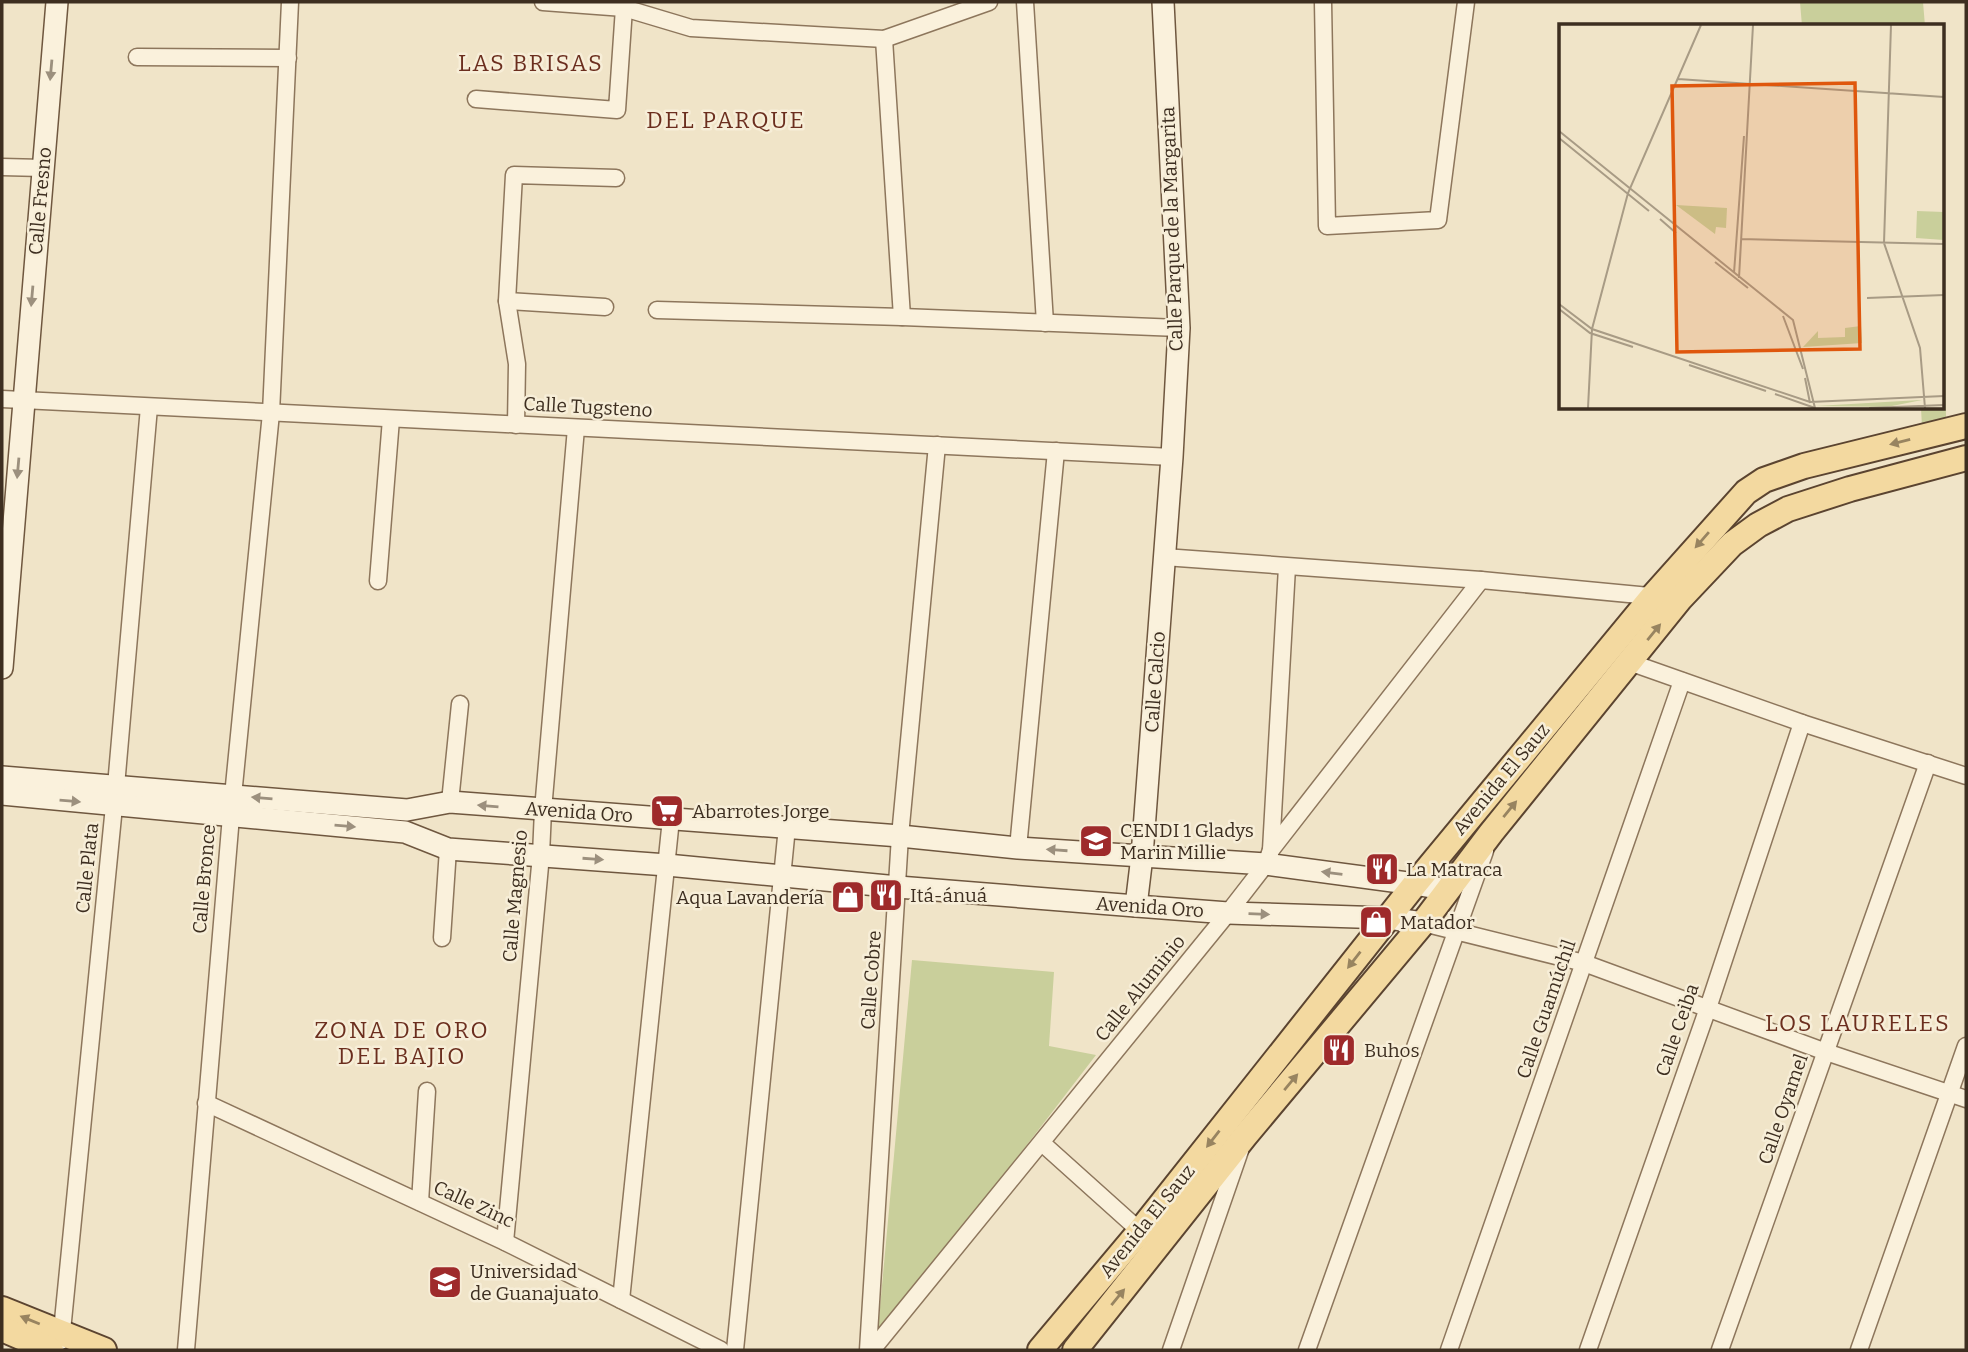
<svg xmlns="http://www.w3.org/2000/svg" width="1968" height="1352" viewBox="0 0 1968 1352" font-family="Bitter,serif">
<rect width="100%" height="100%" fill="#f0e4c8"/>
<g fill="#c9cf9b">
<polygon points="1800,2 1923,2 1925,26 1802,26"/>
<polygon points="1942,221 1945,259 1946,422 1922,427 1921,408 1942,408"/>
<polygon points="912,960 1054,972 1049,1046 1096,1055 877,1340"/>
</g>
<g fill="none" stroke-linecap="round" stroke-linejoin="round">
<g stroke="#8d765c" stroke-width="19">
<g id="street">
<polyline points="543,2 624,8 691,28 884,39 989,2"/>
<polyline points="1025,2 1045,323"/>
<polyline points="1323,2 1327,226 1438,220 1466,2"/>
<polyline points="884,39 902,317"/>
<polyline points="137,57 288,58"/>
<polyline points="476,99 617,110 624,8"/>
<polyline points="2,167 43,168"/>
<polyline points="507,301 605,307"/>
<polyline points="657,310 902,317 1179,328"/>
<polyline points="2,399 1172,457"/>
<polyline points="516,425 517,364 507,301 514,175 616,178"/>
<polyline points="1164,557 1481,580 1660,597"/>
<polyline points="378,581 391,419"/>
<polyline points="1629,662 1802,723 1966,776"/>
<polyline points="450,802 460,704"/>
<polyline points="1018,848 1056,451"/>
<polyline points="1271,850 1287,567"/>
<polyline points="1423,923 1584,963 1826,1052 1966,1099"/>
<polyline points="442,938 448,849"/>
<polyline points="206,1103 505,1242 721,1350"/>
<polyline points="1042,1143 1140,1231"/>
<polyline points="420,1202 427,1091"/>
<polyline points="505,1242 541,855 543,810 576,428"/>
<polyline points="621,1300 671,819"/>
<polyline points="61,1341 116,786 149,407"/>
<polyline points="186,1350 231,816 271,413 290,2"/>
<polyline points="735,1350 787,827"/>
<polyline points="868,1350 900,836 937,445"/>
<polyline points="872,1350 1228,913 1266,864 1271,850 1481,580"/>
<polyline points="1171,1350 1240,1151"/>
<polyline points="1307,1350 1485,851"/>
<polyline points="1449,1350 1682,681"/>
<polyline points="1588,1350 1708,1008 1802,723"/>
<polyline points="1720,1350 1928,763"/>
<polyline points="1859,1350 1966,1046"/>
</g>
</g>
<g stroke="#6f573f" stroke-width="24">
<g id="secondary">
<polyline points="2,668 57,2"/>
<polyline points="2,777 407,810 450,802 900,836 1018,848 1266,864 1415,884 1448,890"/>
<polyline points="2,794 405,832 448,849 667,865 898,887 1136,906 1228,913 1388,918 1423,923"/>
<polyline points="1136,906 1142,856 1172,457 1179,328 1163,2"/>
</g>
</g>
<g stroke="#5b4430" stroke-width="28">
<g id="primary">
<polyline points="2,1309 104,1350"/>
<polyline points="2,1329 51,1350"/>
<polyline points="1040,1350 1140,1231 1415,884 1653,596 1746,492 1764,480 1804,466 1966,426"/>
<polyline points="1075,1350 1245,1136 1423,923 1491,833 1680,599 1732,544 1758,525 1788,509 1850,489 1966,458"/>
</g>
</g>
<use href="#street" stroke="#faf1dc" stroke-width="16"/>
<use href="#secondary" stroke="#faf1dc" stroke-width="21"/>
<use href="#primary" stroke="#f3d9a0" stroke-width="24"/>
</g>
<defs><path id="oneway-solid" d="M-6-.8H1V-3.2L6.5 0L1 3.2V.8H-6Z" transform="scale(1.75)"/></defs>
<g fill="#9c907e">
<use href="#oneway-solid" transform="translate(51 70) rotate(95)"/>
<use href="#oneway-solid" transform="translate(32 296) rotate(95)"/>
<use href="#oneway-solid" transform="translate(18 468) rotate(95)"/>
<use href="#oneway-solid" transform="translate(262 798) rotate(-175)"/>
<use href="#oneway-solid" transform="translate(70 801) rotate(5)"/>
<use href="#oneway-solid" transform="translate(488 806) rotate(-175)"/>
<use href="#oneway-solid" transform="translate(345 826) rotate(5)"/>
<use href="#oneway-solid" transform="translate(1057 850) rotate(-176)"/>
<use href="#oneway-solid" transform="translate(593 859) rotate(4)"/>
<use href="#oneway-solid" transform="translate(1332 873) rotate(-173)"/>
<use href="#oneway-solid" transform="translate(1259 914) rotate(2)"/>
</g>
<g fill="#988460">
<use href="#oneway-solid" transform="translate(1900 442) rotate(166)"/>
<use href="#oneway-solid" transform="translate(1702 540) rotate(131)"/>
<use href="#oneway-solid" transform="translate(1654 632) rotate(-51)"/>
<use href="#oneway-solid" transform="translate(1510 809) rotate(-51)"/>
<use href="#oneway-solid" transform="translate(1354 960) rotate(128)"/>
<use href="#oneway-solid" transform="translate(1291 1082) rotate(-50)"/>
<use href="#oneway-solid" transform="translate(1213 1139) rotate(128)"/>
<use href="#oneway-solid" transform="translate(1118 1297) rotate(-51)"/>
<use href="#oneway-solid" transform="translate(30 1320) rotate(-158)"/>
</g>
<defs>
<g id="supermarket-square" transform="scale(1.75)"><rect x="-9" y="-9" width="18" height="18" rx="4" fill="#9e2a2b" stroke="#f7eed8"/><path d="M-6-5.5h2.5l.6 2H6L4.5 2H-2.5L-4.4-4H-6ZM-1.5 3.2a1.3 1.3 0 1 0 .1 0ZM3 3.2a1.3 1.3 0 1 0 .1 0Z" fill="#fff"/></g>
<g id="school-square" transform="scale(1.75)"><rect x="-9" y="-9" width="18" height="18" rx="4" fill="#9e2a2b" stroke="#f7eed8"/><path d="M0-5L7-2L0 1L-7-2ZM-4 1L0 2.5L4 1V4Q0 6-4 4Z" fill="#fff"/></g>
<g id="restaurant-square" transform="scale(1.75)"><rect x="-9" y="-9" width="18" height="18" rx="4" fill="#9e2a2b" stroke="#f7eed8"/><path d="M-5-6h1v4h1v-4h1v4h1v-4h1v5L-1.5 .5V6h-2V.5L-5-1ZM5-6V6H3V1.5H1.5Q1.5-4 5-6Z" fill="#fff"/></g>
<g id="shop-square" transform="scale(1.75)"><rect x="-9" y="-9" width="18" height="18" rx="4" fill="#9e2a2b" stroke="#f7eed8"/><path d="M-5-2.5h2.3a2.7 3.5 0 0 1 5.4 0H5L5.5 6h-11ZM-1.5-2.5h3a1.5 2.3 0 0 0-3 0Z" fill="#fff"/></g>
</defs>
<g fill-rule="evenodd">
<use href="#supermarket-square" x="667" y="811"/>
<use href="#school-square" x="1096" y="841"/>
<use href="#restaurant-square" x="1382" y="869"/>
<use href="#restaurant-square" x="886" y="895"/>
<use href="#shop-square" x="848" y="897"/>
<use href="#shop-square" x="1376" y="922"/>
<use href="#restaurant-square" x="1339" y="1050"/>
<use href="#school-square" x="445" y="1282"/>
</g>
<g text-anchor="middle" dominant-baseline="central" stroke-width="5" stroke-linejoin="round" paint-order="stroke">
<g font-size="19" fill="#3d2e20" stroke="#f7eed8">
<text transform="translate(40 201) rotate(-85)">Calle Fresno</text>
<text transform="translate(1172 229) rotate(-92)">Calle Parque de la Margarita</text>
<text transform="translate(588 407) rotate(3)">Calle Tugsteno</text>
<text transform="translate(1155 682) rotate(-86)">Calle Calcio</text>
<text transform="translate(1501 779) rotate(-50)">Avenida El Sauz</text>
<text transform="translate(579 812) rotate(4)">Avenida Oro</text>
<text transform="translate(87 868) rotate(-84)">Calle Plata</text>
<text transform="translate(204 879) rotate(-85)">Calle Bronce</text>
<text transform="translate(515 896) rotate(-85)">Calle Magnesio</text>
<text transform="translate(1150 907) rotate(4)">Avenida Oro</text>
<text transform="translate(871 980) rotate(-86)">Calle Cobre</text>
<text transform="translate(1140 988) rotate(-51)">Calle Aluminio</text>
<text transform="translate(1546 1009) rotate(-71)">Calle Guamúchil</text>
<text transform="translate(1677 1030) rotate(-71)">Calle Ceiba</text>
<text transform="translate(1783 1109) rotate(-71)">Calle Oyamel</text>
<text transform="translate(474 1204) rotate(25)">Calle Zinc</text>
<text transform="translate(1147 1221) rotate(-51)">Avenida El Sauz</text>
</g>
<g font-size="19" fill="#3d2e20" stroke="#f7eed8" text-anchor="start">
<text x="692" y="811">Abarrotes Jorge</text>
<text x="1120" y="830">CENDI 1 Gladys<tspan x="1120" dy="22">Marin Millie</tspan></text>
<text x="1406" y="869">La Matraca</text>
<text x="910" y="895">Itá-ánuá</text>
<text x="824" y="897" text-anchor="end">Aqua Lavandería</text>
<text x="1400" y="922">Matador</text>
<text x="1364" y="1050">Buhos</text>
<text x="470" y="1271">Universidad<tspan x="470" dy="22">de Guanajuato</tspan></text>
</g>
<g font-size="23" letter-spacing="2" fill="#6b2e1e" stroke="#f7eed8">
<text x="531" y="63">LAS BRISAS</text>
<text x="726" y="120">DEL PARQUE</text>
<text x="1858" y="1023">LOS LAURELES</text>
<text x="402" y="1030">ZONA DE ORO<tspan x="402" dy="26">DEL BAJIO</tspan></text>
</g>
</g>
<g transform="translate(1559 24)">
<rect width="385" height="385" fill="#f0e4c8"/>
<path d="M 117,181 L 168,184 L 167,204 L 157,203 L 156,210 ZM 358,187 L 385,188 L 385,216 L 357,214 ZM 302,302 L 303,319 L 244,323 L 259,307 L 259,314 L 286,313 L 286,304 ZM 363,376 L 328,383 L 257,382 L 361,376 Z" fill="#c9cf9b"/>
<path fill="none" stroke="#a89b85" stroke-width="2" d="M 332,1 L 325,219 L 361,324 L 366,384M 119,55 L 385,73M 0,107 L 234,296 L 256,384M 0,114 L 90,187M 101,195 L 117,209M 182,215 L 385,220M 156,238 L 189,264M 175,249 L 185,112M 180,254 L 194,1M 308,274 L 385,271M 0,280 L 33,305 L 251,378 L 385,372M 0,285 L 31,309 L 74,323M 224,292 L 244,345M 130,341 L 207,367M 246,354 L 251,379M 216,370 L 256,384M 29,384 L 33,305 L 69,169 L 142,1M 310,384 L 385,381"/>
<path fill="#df570d" fill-opacity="0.15" stroke="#df570d" stroke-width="3.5" d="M 296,59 L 301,325 L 118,328 L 113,62 Z"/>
<rect width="385" height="385" fill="none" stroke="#3d2e20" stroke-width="3.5"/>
</g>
<rect width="1968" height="1352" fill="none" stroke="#3d2e20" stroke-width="7"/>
</svg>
